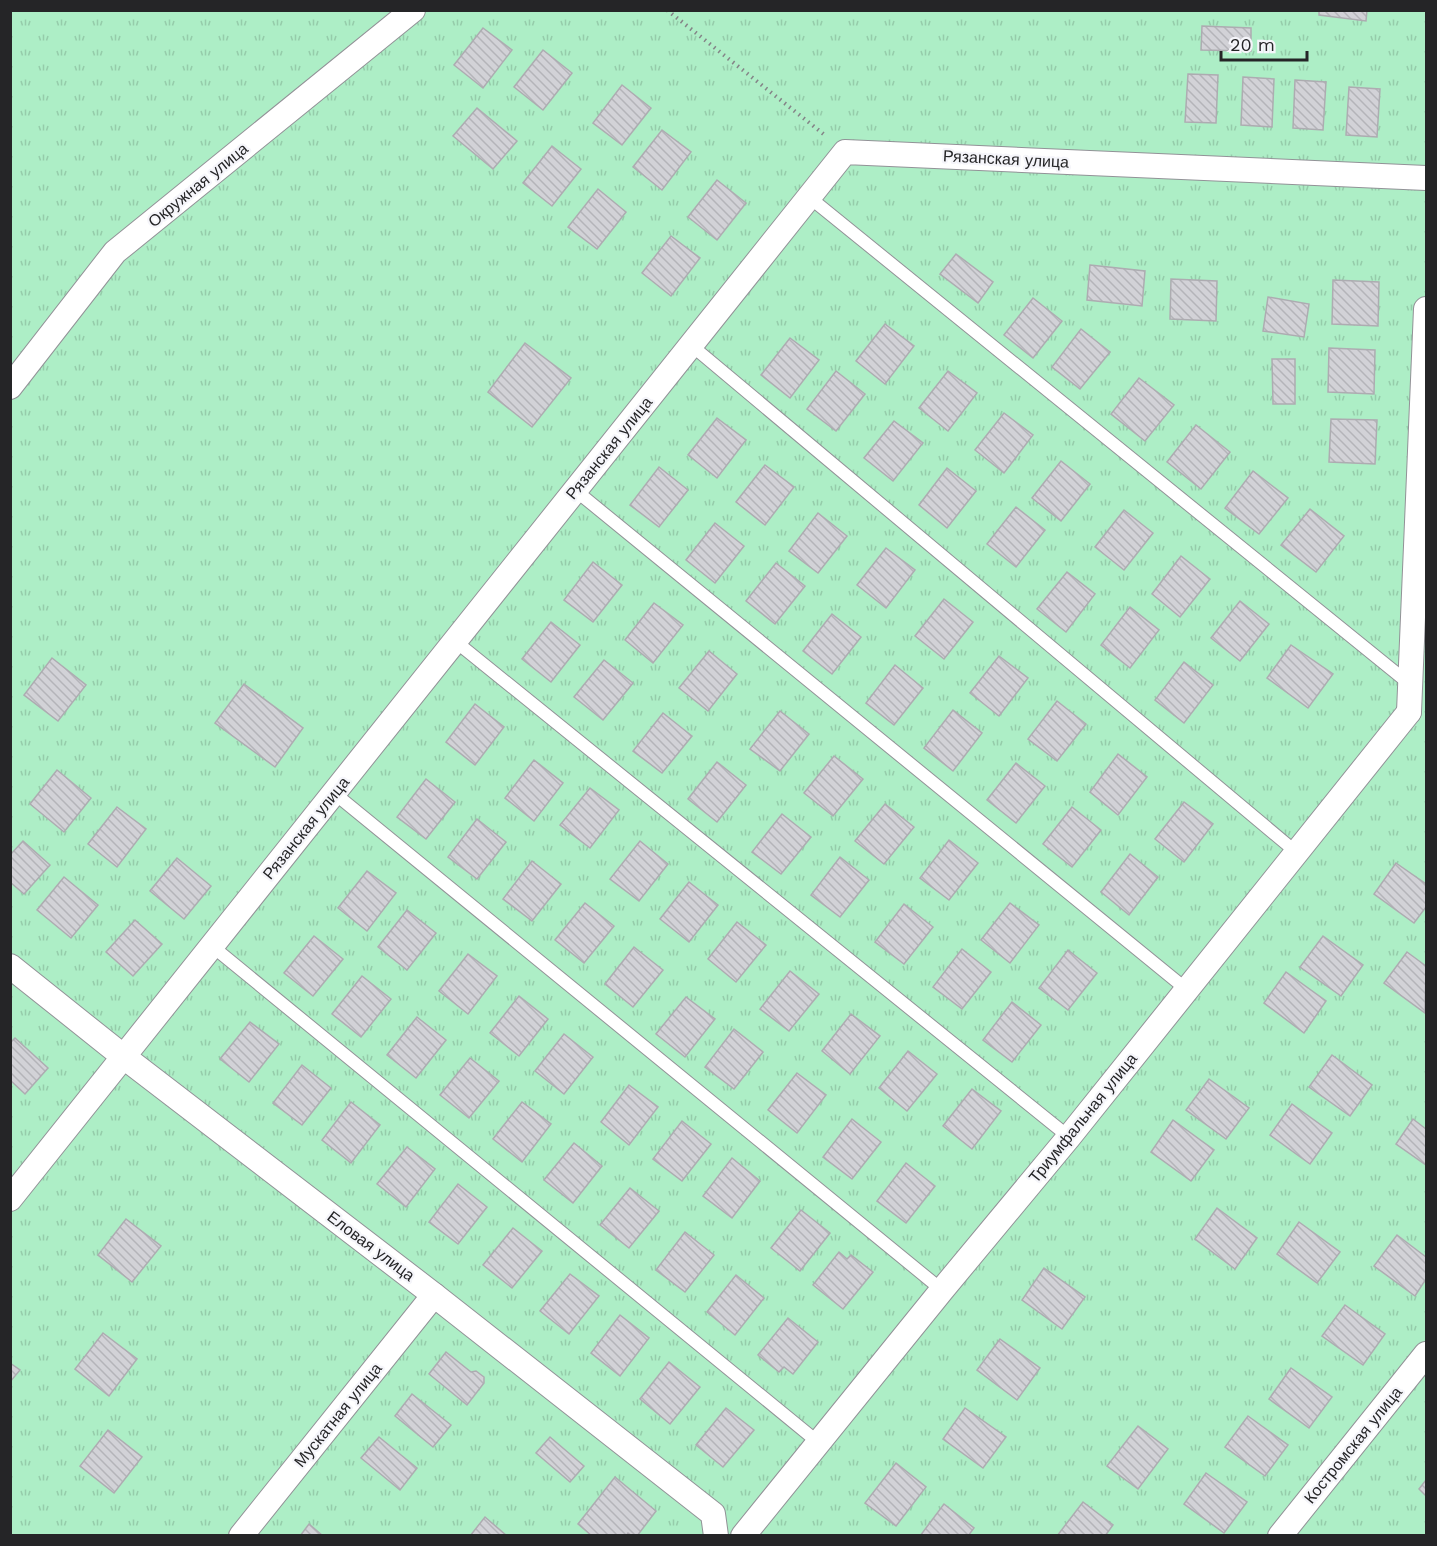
<svg xmlns="http://www.w3.org/2000/svg" width="1437" height="1546" viewBox="0 0 1437 1546" font-family="'Work Sans',sans-serif">
<defs>
<pattern id="grass-tufts" width="24" height="20" patternUnits="userSpaceOnUse" patternTransform="scale(1.5)"><rect width="24" height="20" fill="#adeec6"/><path d="M3 7l-1-3M5 7V3M7 7l1-3M15 17l-1-3M17 17v-4M19 17l1-3" fill="none" stroke="#95ccaa"/></pattern>
<pattern id="building-back-hatch" width="6" height="6" patternUnits="userSpaceOnUse" patternTransform="scale(1.5)"><rect width="6" height="6" fill="#d2d2d7"/><path d="M-1 5l2 2M0 0l6 6M5-1l2 2" fill="none" stroke="#b4b4b9"/></pattern>
</defs>
<rect width="100%" height="100%" fill="#f5f5fa"/>
<rect fill="url(#grass-tufts)" x="11" y="11" width="1415" height="1524"/>
<g fill="url(#building-back-hatch)" stroke="#adacb1" stroke-width="1.5">
<polygon points="1319,10 1367,10 1366,21 1319,15"/>
<polygon points="1202,26 1251,28 1251,51 1201,50"/>
<polygon points="483,28 512,50 483,88 454,65"/>
<polygon points="543,50 572,73 543,110 514,87"/>
<polygon points="1188,74 1218,75 1216,123 1185,122"/>
<polygon points="1243,77 1274,79 1272,127 1241,125"/>
<polygon points="1295,80 1326,82 1323,130 1293,128"/>
<polygon points="622,85 651,108 622,145 593,123"/>
<polygon points="1349,87 1380,89 1377,137 1346,135"/>
<polygon points="477,108 517,141 493,169 453,136"/>
<polygon points="662,130 691,152 662,190 633,167"/>
<polygon points="552,146 581,169 552,206 523,183"/>
<polygon points="717,180 746,203 717,240 688,217"/>
<polygon points="598,189 626,212 597,249 568,227"/>
<polygon points="671,236 700,258 671,296 642,273"/>
<polygon points="956,254 993,282 978,303 940,274"/>
<polygon points="1090,265 1145,271 1142,306 1087,300"/>
<polygon points="1171,279 1217,281 1216,321 1170,319"/>
<polygon points="1333,280 1379,282 1378,326 1332,324"/>
<polygon points="1268,297 1309,304 1304,337 1263,331"/>
<polygon points="1033,298 1062,321 1033,358 1004,335"/>
<polygon points="885,324 914,346 885,384 856,361"/>
<polygon points="1081,329 1110,352 1080,389 1052,367"/>
<polygon points="790,338 819,360 790,398 761,375"/>
<polygon points="525,343 571,378 532,427 488,392"/>
<polygon points="1329,348 1375,350 1374,394 1328,392"/>
<polygon points="1272,359 1295,359 1295,404 1273,404"/>
<polygon points="836,371 865,394 836,431 807,409"/>
<polygon points="948,371 977,393 948,431 919,408"/>
<polygon points="1139,378 1174,405 1145,441 1111,414"/>
<polygon points="1004,413 1033,435 1004,473 975,450"/>
<polygon points="717,418 746,440 717,478 688,455"/>
<polygon points="1331,419 1377,420 1375,464 1329,462"/>
<polygon points="894,421 923,443 893,481 864,458"/>
<polygon points="1196,425 1230,452 1201,489 1167,462"/>
<polygon points="1061,461 1090,484 1061,521 1032,498"/>
<polygon points="765,465 794,487 765,525 736,502"/>
<polygon points="659,467 688,490 659,527 630,505"/>
<polygon points="947,468 976,491 947,528 919,505"/>
<polygon points="1253,471 1288,498 1259,534 1225,508"/>
<polygon points="1016,507 1045,530 1016,567 987,544"/>
<polygon points="1310,509 1344,536 1316,572 1281,545"/>
<polygon points="1124,510 1153,533 1124,570 1095,547"/>
<polygon points="818,513 847,536 818,573 789,551"/>
<polygon points="715,523 744,546 715,583 686,560"/>
<polygon points="886,548 915,570 886,608 857,585"/>
<polygon points="1181,556 1210,579 1180,617 1152,594"/>
<polygon points="593,562 622,585 593,622 564,600"/>
<polygon points="776,563 805,586 775,624 746,601"/>
<polygon points="1067,572 1095,594 1066,632 1037,609"/>
<polygon points="944,599 973,622 944,659 915,636"/>
<polygon points="1240,601 1269,624 1240,661 1211,638"/>
<polygon points="654,603 683,625 653,663 625,640"/>
<polygon points="1130,607 1159,630 1130,668 1101,645"/>
<polygon points="832,614 861,637 832,674 803,651"/>
<polygon points="551,622 580,645 551,682 522,659"/>
<polygon points="1291,645 1333,674 1308,708 1267,678"/>
<polygon points="709,651 737,674 708,711 679,688"/>
<polygon points="999,656 1028,678 999,716 970,693"/>
<polygon points="52,658 86,685 58,721 24,695"/>
<polygon points="604,660 633,683 603,720 574,697"/>
<polygon points="1184,662 1213,685 1184,723 1155,700"/>
<polygon points="895,665 923,688 894,725 866,703"/>
<polygon points="244,684 303,728 275,767 215,723"/>
<polygon points="1057,701 1086,724 1057,761 1028,739"/>
<polygon points="475,704 504,727 475,765 446,742"/>
<polygon points="953,710 982,733 953,771 924,748"/>
<polygon points="780,711 809,734 780,771 750,749"/>
<polygon points="663,713 692,736 662,773 633,751"/>
<polygon points="1118,754 1147,777 1118,815 1090,792"/>
<polygon points="834,756 863,779 833,816 804,793"/>
<polygon points="534,760 563,783 534,821 505,798"/>
<polygon points="717,762 746,785 717,822 688,799"/>
<polygon points="1016,763 1045,786 1016,823 987,800"/>
<polygon points="57,770 91,798 64,832 30,804"/>
<polygon points="426,779 455,802 426,839 397,817"/>
<polygon points="590,788 619,810 590,848 560,825"/>
<polygon points="1184,802 1213,824 1184,862 1155,839"/>
<polygon points="885,804 914,827 884,864 855,841"/>
<polygon points="117,807 146,829 117,867 88,844"/>
<polygon points="1072,807 1101,830 1072,867 1043,844"/>
<polygon points="782,814 811,837 781,874 752,852"/>
<polygon points="477,819 506,842 477,879 448,857"/>
<polygon points="949,840 978,863 949,900 920,878"/>
<polygon points="23,841 50,865 24,894 10,882 10,855"/>
<polygon points="640,841 668,864 639,901 610,879"/>
<polygon points="1130,854 1158,877 1129,915 1101,892"/>
<polygon points="840,857 869,880 840,917 811,895"/>
<polygon points="177,858 211,886 184,919 150,891"/>
<polygon points="532,861 561,884 532,921 503,899"/>
<polygon points="1396,863 1426,884 1426,907 1414,923 1374,894"/>
<polygon points="367,871 396,893 367,931 338,908"/>
<polygon points="64,877 98,905 71,938 37,910"/>
<polygon points="689,882 718,905 689,942 660,919"/>
<polygon points="585,903 614,926 584,963 555,940"/>
<polygon points="1010,903 1039,925 1010,963 981,940"/>
<polygon points="904,904 933,927 904,964 875,942"/>
<polygon points="407,910 436,933 407,970 378,947"/>
<polygon points="135,920 162,944 133,976 106,952"/>
<polygon points="737,922 766,945 736,982 708,959"/>
<polygon points="314,936 343,959 313,996 284,973"/>
<polygon points="1323,936 1363,965 1341,996 1300,967"/>
<polygon points="634,947 663,970 633,1007 605,984"/>
<polygon points="962,949 991,972 962,1009 933,987"/>
<polygon points="1068,950 1097,973 1068,1010 1039,988"/>
<polygon points="1407,952 1426,966 1425,1013 1384,983"/>
<polygon points="468,954 497,976 468,1014 439,991"/>
<polygon points="790,971 819,994 789,1031 760,1009"/>
<polygon points="1286,972 1326,1001 1304,1033 1264,1003"/>
<polygon points="362,976 391,999 361,1037 332,1014"/>
<polygon points="519,996 548,1019 519,1056 490,1033"/>
<polygon points="686,997 715,1019 685,1057 656,1034"/>
<polygon points="1012,1002 1041,1025 1012,1062 983,1040"/>
<polygon points="851,1014 880,1036 850,1074 822,1051"/>
<polygon points="417,1017 446,1040 416,1078 387,1055"/>
<polygon points="250,1022 279,1044 249,1082 220,1059"/>
<polygon points="734,1029 763,1052 734,1089 705,1067"/>
<polygon points="564,1034 593,1057 564,1094 535,1071"/>
<polygon points="15,1038 48,1068 25,1094 10,1080 10,1043"/>
<polygon points="908,1051 937,1074 907,1111 879,1088"/>
<polygon points="1332,1055 1372,1085 1350,1116 1309,1087"/>
<polygon points="470,1058 499,1081 469,1118 440,1095"/>
<polygon points="302,1065 331,1088 302,1125 273,1103"/>
<polygon points="797,1073 826,1095 797,1133 768,1110"/>
<polygon points="1209,1079 1249,1108 1226,1139 1186,1110"/>
<polygon points="629,1085 658,1107 629,1145 601,1122"/>
<polygon points="972,1089 1001,1111 972,1149 943,1126"/>
<polygon points="351,1102 380,1125 351,1163 322,1140"/>
<polygon points="522,1102 551,1124 522,1162 493,1139"/>
<polygon points="1292,1104 1332,1133 1310,1164 1270,1135"/>
<polygon points="852,1119 881,1142 852,1179 823,1157"/>
<polygon points="1413,1119 1426,1129 1426,1165 1396,1144"/>
<polygon points="1173,1120 1214,1150 1191,1181 1151,1152"/>
<polygon points="682,1121 711,1144 682,1181 653,1159"/>
<polygon points="574,1143 602,1166 573,1203 544,1180"/>
<polygon points="407,1147 435,1169 406,1207 377,1184"/>
<polygon points="732,1158 760,1181 732,1218 703,1196"/>
<polygon points="906,1163 935,1186 906,1223 877,1201"/>
<polygon points="458,1184 487,1207 458,1244 429,1222"/>
<polygon points="630,1188 659,1211 629,1248 600,1225"/>
<polygon points="1217,1208 1257,1238 1235,1269 1195,1239"/>
<polygon points="801,1210 830,1233 800,1271 771,1248"/>
<polygon points="126,1219 161,1246 132,1282 98,1255"/>
<polygon points="1299,1222 1340,1252 1317,1283 1277,1254"/>
<polygon points="513,1228 542,1251 512,1288 483,1265"/>
<polygon points="685,1232 714,1255 685,1292 656,1270"/>
<polygon points="1397,1235 1426,1257 1426,1279 1415,1296 1374,1266"/>
<polygon points="839,1252 847,1259 851,1255 873,1272 843,1309 813,1285"/>
<polygon points="1044,1268 1085,1297 1062,1329 1022,1300"/>
<polygon points="570,1274 599,1296 569,1334 540,1311"/>
<polygon points="736,1275 764,1298 735,1335 707,1312"/>
<polygon points="1345,1305 1385,1334 1363,1365 1322,1336"/>
<polygon points="620,1315 649,1338 620,1376 591,1353"/>
<polygon points="788,1318 818,1342 793,1374 784,1367 779,1372 758,1355"/>
<polygon points="103,1333 137,1359 109,1396 75,1369"/>
<polygon points="1000,1339 1040,1368 1017,1400 977,1370"/>
<polygon points="446,1352 471,1372 476,1371 484,1377 484,1383 467,1405 429,1374"/>
<polygon points="669,1362 700,1387 670,1424 640,1399"/>
<polygon points="10,1363 20,1370 10,1382"/>
<polygon points="1291,1368 1332,1397 1309,1428 1269,1399"/>
<polygon points="412,1394 451,1425 433,1447 395,1416"/>
<polygon points="726,1408 754,1430 723,1467 696,1445"/>
<polygon points="965,1408 1006,1437 983,1468 943,1439"/>
<polygon points="1248,1416 1288,1445 1265,1476 1225,1447"/>
<polygon points="1138,1426 1168,1449 1138,1489 1107,1466"/>
<polygon points="108,1430 142,1457 114,1493 80,1466"/>
<polygon points="379,1437 417,1468 400,1490 361,1458"/>
<polygon points="550,1437 584,1466 570,1482 536,1453"/>
<polygon points="896,1463 926,1487 896,1526 865,1503"/>
<polygon points="1206,1473 1247,1502 1224,1533 1184,1504"/>
<polygon points="615,1477 656,1511 637,1536 632,1536 628,1533 626,1536 592,1536 578,1524"/>
<polygon points="1426,1480 1426,1496 1419,1489"/>
<polygon points="1083,1502 1113,1525 1105,1536 1057,1536"/>
<polygon points="944,1504 974,1528 968,1536 920,1536"/>
<polygon points="485,1517 507,1536 470,1536"/>
<polygon points="309,1524 323,1536 300,1536"/>
</g>
<g fill="none" stroke-linecap="round" stroke-linejoin="round">
<g stroke="#929297" stroke-width="14">
<g id="lane">
<polyline points="809,197 1411,685"/>
<polyline points="691,345 1296,852"/>
<polyline points="575,490 1186,989"/>
<polyline points="455,641 1069,1137"/>
<polyline points="334,793 942,1290"/>
<polyline points="212,946 819,1443"/>
</g>
</g>
<g stroke="#929297" stroke-width="26">
<g id="street">
<polyline points="10,387 115,252 413,10"/>
<polyline points="1409,712 1426,309"/>
<polyline points="10,966 124,1057 434,1295 713,1514 716,1536"/>
<polyline points="10,1199 845,152 1426,178"/>
<polyline points="241,1536 434,1295"/>
<polyline points="743,1536 942,1290 1069,1137 1409,712"/>
<polyline points="1280,1536 1426,1354"/>
</g>
</g>
<polyline stroke="#848487" stroke-width="4" stroke-dasharray="1.5 4.5" stroke-linecap="butt" points="667,10 826,136"/>
<use href="#lane" stroke="#fff" stroke-width="12"/>
<use href="#street" stroke="#fff" stroke-width="24"/>
</g>
<g text-anchor="middle" dominant-baseline="central" stroke-width="4.5" stroke-linejoin="round" paint-order="stroke">
<g font-size="16" fill="#252527" stroke="#f5f5fa">
<text transform="translate(1006 159) rotate(3)">Рязанская улица</text>
<text transform="translate(198 185) rotate(-39)">Окружная улица</text>
<text transform="translate(609 448) rotate(-51)">Рязанская улица</text>
<text transform="translate(306 828) rotate(-51)">Рязанская улица</text>
<text transform="translate(1083 1118) rotate(-51)">Триумфальная улица</text>
<text transform="translate(371 1246) rotate(37)">Еловая улица</text>
<text transform="translate(338 1415) rotate(-51)">Мускатная улица</text>
<text transform="translate(1353 1445) rotate(-51)">Костромская улица</text>
</g>
</g>
<rect width="1437" height="1546" fill="none" stroke="#252527" stroke-width="24"/>
<path d="M1221 51v9h86v-9" fill="none" stroke="#252527" stroke-width="3"/>
<text x="1230" y="51" font-size="18" fill="#252527" stroke="#f5f5fa" stroke-width="4.5" paint-order="stroke">20 m</text>
</svg>
